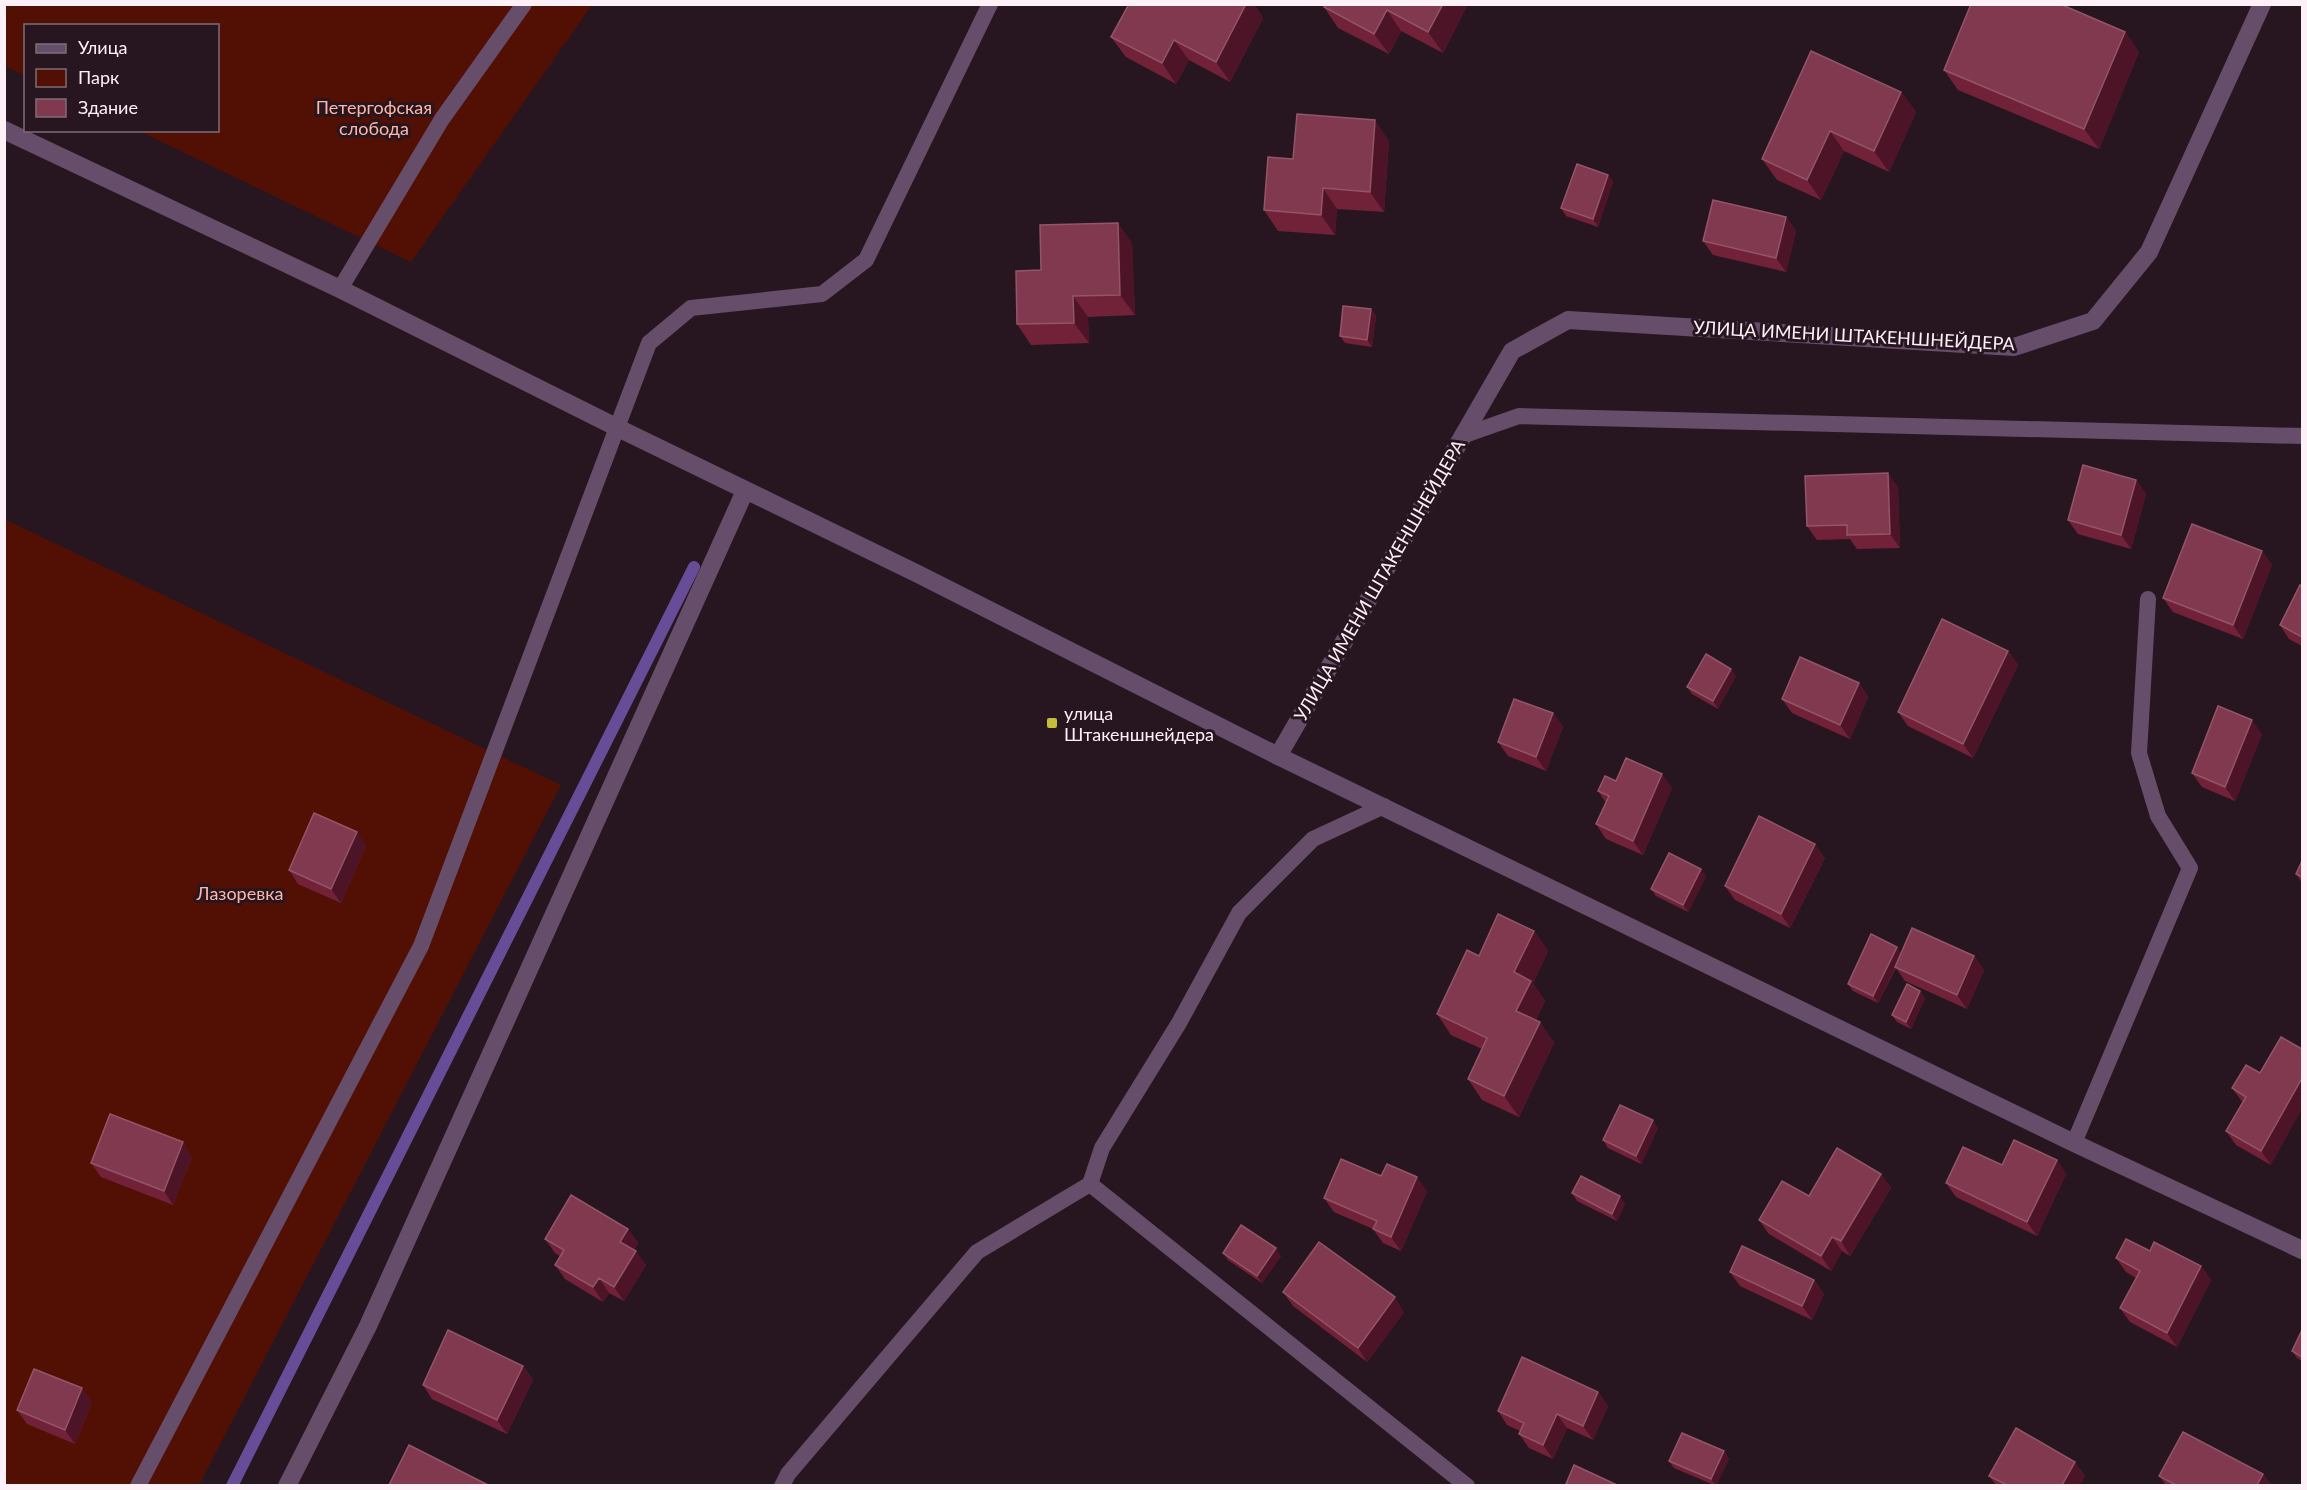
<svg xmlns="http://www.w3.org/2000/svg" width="2307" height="1490" viewBox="0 0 2307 1490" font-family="Lato,sans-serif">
<rect width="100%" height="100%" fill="#271620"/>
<g fill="#521004">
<polygon points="4,5 592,5 411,262 139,131 218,130 218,26 26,26 25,76 5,66"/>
<polygon points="4,519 561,785 199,1485 5,1485"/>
</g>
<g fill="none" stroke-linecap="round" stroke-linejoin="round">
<polyline stroke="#674d97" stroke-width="12" points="232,1486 694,567"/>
<g stroke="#664e6a" stroke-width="16">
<polyline points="340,289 442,119 524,4"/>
<polyline points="1462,436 1519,416 2302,436"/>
<polyline points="1384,806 1313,839 1239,913 1179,1023 1102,1148 1090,1184 1467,1486"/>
<polyline points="2074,1143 2190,868 2158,816 2139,753 2148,599"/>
<polyline points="138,1486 421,946 649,343 691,308 822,294 866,260 990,4"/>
<polyline points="782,1486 788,1474 977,1252 1090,1184"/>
</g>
<g stroke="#664e6a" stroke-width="18">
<polyline points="1278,756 1512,351 1568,320 2014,347 2093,321 2149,252 2262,4"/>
<polyline points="287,1486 368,1326 745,491"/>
</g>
<polyline stroke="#664e6a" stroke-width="18" points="4,130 340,289 618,428 918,574 1278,756 2074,1143 2302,1250"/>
</g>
<g fill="#712239">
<polygon points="1129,4 1254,4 1263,18 1230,82 1189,60 1176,84 1126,57 1111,37"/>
<polygon points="1468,4 1443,53 1401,31 1389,54 1338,28 1324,7"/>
<polygon points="2125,32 2139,52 2099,149 1958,90 1944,70"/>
<polygon points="1901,92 1916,112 1889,172 1844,151 1821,200 1777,180 1762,159"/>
<polygon points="1389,141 1384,212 1337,209 1335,235 1278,231 1264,210 1293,159"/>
<polygon points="1608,175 1613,182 1598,227 1566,216 1561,208"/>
<polygon points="1786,217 1796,231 1786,272 1713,255 1703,241"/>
<polygon points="1132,243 1135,315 1088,317 1089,343 1031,345 1017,324 1041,270"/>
<polygon points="1371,309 1376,316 1372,347 1345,343 1340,336"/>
<polygon points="2136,480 2146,494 2131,549 2078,534 2068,520"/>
<polygon points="1898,487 1900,548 1857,549 1850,539 1817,540 1807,526"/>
<polygon points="2262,551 2272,565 2243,639 2173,612 2163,598"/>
<polygon points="2302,586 2302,646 2289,639 2280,625"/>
<polygon points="2008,651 2018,665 1973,758 1908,726 1898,712"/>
<polygon points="1736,676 1718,709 1692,694 1687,687"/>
<polygon points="1859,683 1868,697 1850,739 1792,713 1782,699"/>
<polygon points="1553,713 1563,727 1546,771 1508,756 1498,742"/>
<polygon points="2262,734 2235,801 2202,787 2192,773"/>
<polygon points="1672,788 1643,855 1606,839 1596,824 1606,803 1598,791"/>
<polygon points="366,846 341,903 298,884 289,870"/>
<polygon points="1825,858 1790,928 1735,900 1725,886"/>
<polygon points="2302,861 2302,883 2296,874"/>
<polygon points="1706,876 1688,912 1656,896 1651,889"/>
<polygon points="1534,931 1548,951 1533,983 1545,1001 1536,1020 1540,1022 1554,1043 1519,1117 1482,1100 1468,1079 1482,1049 1451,1035 1437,1014 1479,956"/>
<polygon points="1901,952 1974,956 1984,970 1967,1009 1905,981 1896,968 1878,1003 1853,991 1848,984"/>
<polygon points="1920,991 1925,998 1911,1029 1897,1022 1892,1015"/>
<polygon points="2246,1065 2271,1165 2236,1145 2226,1131 2243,1103 2232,1088"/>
<polygon points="1658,1128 1641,1164 1608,1148 1603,1140"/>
<polygon points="192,1157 173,1205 101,1177 91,1163"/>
<polygon points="2057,1160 2066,1174 2037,1236 1956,1197 1946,1183"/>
<polygon points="1881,1174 1891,1188 1850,1256 1842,1251 1831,1271 1769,1234 1759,1220 1809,1196"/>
<polygon points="1381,1176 1427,1191 1401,1251 1383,1243 1373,1229 1334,1212 1324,1198"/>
<polygon points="1572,1193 1625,1204 1617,1221 1577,1201"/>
<polygon points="628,1229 638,1243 634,1250 646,1265 624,1301 609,1293 603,1302 565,1279 555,1265 560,1256 555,1253 545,1239"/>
<polygon points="2150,1251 2201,1266 2211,1280 2177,1347 2130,1322 2120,1308 2136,1278 2126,1272 2116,1258"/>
<polygon points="1223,1253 1281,1256 1262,1283 1228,1260"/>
<polygon points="1730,1272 1814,1280 1824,1294 1812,1320 1740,1286"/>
<polygon points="1283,1292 1404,1312 1367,1362 1293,1306"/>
<polygon points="2302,1330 2302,1361 2297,1358 2292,1351"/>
<polygon points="523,1366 533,1380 507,1434 432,1399 423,1385"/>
<polygon points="1598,1392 1608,1406 1593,1440 1567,1428 1553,1459 1529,1448 1519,1434 1520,1431 1507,1425 1498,1411"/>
<polygon points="92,1402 75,1444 27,1424 17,1410"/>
<polygon points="1724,1451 1729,1459 1716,1485 1714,1485 1674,1468 1669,1461"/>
<polygon points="2075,1462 2085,1476 2080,1485 1996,1485 1989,1476"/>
<polygon points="2263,1474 2271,1485 2166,1485 2159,1476"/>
</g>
<g fill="#4d1427">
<polygon points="1246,4 1254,4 1263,18 1230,82 1216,62"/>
<polygon points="1443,4 1468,4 1443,53 1428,32"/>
<polygon points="1387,10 1401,31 1389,54 1374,34"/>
<polygon points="2125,32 2139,52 2099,149 2084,129"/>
<polygon points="1174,40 1189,60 1176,84 1162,63"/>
<polygon points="1901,92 1916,112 1889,172 1874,151"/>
<polygon points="1375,120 1389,141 1384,212 1370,192"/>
<polygon points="1830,131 1844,151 1821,200 1807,180"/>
<polygon points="1608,175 1613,182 1598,227 1593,219"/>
<polygon points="1323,188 1337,209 1335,235 1321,215"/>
<polygon points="1786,217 1796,231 1786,272 1776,258"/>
<polygon points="1118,223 1132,243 1135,315 1120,295"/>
<polygon points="1073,296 1088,317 1089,343 1074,323"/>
<polygon points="1371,309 1376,316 1372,347 1367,340"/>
<polygon points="1888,473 1898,487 1900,548 1890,534"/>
<polygon points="2136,480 2146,494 2131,549 2121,535"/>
<polygon points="2262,551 2272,565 2243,639 2233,625"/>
<polygon points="2008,651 2018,665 1973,758 1963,744"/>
<polygon points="1731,669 1736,676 1718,709 1713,701"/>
<polygon points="1859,683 1868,697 1850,739 1840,725"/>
<polygon points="1553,713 1563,727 1546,771 1536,757"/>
<polygon points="2252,720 2262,734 2235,801 2225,787"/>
<polygon points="1662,774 1672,788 1643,855 1633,841"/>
<polygon points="357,832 366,846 341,903 331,889"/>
<polygon points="1815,844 1825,858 1790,928 1781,914"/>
<polygon points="1701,869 1706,876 1688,912 1683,905"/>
<polygon points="1534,931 1548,951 1533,983 1545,1001 1530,1032 1516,1011 1514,972"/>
<polygon points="1897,947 1902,954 1878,1003 1873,996"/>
<polygon points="1974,956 1984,970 1967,1009 1957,995"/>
<polygon points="1920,991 1925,998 1911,1029 1906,1022"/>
<polygon points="1540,1022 1554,1043 1519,1117 1504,1096"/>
<polygon points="2302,1078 2302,1109 2271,1165 2261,1151"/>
<polygon points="1653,1120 1658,1128 1641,1164 1636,1156"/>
<polygon points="183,1142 192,1157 173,1205 164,1191"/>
<polygon points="2057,1160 2066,1174 2037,1236 2027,1222"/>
<polygon points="1881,1174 1891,1188 1850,1256 1841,1241"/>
<polygon points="1417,1177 1427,1191 1401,1251 1391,1237"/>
<polygon points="1620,1196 1625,1204 1617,1221 1612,1214"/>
<polygon points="628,1229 638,1243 630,1256 620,1242"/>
<polygon points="1832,1237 1842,1251 1831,1271 1821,1256"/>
<polygon points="1276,1248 1281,1256 1262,1283 1257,1276"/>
<polygon points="636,1251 646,1265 624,1301 614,1287"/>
<polygon points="2201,1266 2211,1280 2177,1347 2167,1333"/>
<polygon points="599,1278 609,1293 603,1302 593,1287"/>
<polygon points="1814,1280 1824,1294 1812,1320 1802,1306"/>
<polygon points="1395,1297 1404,1312 1367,1362 1358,1348"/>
<polygon points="523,1366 533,1380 507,1434 497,1420"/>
<polygon points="82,1388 92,1402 75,1444 65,1430"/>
<polygon points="1598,1392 1608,1406 1593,1440 1583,1426"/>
<polygon points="1557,1414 1567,1428 1553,1459 1543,1445"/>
<polygon points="1724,1451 1729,1459 1716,1485 1715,1485 1711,1479"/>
<polygon points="2075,1462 2085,1476 2080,1485 2062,1485"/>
<polygon points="2263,1474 2271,1485 2257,1485"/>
</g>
<g fill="#80394e" stroke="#935568" stroke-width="1.5">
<polygon points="1129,4 1246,4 1216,62 1174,40 1162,63 1111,37"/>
<polygon points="1325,4 1443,4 1428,32 1387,10 1374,34 1324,7"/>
<polygon points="1971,4 2060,4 2125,32 2084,129 1944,70"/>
<polygon points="1811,51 1901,92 1874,151 1830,131 1807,180 1762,159"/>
<polygon points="1297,114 1375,120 1370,192 1323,188 1321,215 1264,210 1268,157 1293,159"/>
<polygon points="1577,164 1608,175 1593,219 1561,208"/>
<polygon points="1713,200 1786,217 1776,258 1703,241"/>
<polygon points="1118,223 1120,295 1073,296 1074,323 1017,324 1016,271 1041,270 1040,225"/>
<polygon points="1343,306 1371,309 1367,340 1340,336"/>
<polygon points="2083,465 2136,480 2121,535 2068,520"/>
<polygon points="1888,473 1890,534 1847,535 1847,525 1807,526 1805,476"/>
<polygon points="2192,524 2262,551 2233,625 2163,598"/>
<polygon points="2300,585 2302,586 2302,637 2280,625"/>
<polygon points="1942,619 2008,651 1963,744 1898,712"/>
<polygon points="1706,654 1731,669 1713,701 1687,687"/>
<polygon points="1800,657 1859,683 1840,725 1782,699"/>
<polygon points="1514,699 1553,713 1536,757 1498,742"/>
<polygon points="2218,706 2252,720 2225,787 2192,773"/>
<polygon points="1626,758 1662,774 1633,841 1596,824 1609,796 1598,791 1605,776 1616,781"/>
<polygon points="314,813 357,832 331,889 289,870"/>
<polygon points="1759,816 1815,844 1781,914 1725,886"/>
<polygon points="1669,853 1701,869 1683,905 1651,889"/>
<polygon points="2302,861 2302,877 2296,874"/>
<polygon points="1498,914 1534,931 1514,972 1531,981 1516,1011 1540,1022 1504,1096 1468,1079 1487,1038 1437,1014 1467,950 1479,956"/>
<polygon points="1912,928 1974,956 1957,995 1895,967"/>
<polygon points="1871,934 1897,947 1873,996 1848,984"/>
<polygon points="1907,984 1920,991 1906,1022 1892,1015"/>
<polygon points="2281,1037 2302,1049 2302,1078 2261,1151 2226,1131 2246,1097 2232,1088 2246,1065 2260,1073"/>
<polygon points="1620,1105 1653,1120 1636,1156 1603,1140"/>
<polygon points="110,1114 183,1142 164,1191 91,1163"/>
<polygon points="2014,1140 2057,1160 2027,1222 1946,1183 1963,1147 2002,1165"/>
<polygon points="1837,1148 1881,1174 1841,1241 1832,1237 1821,1256 1759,1220 1782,1181 1809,1196"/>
<polygon points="1341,1159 1381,1176 1387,1164 1417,1177 1391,1237 1373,1229 1377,1221 1324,1198"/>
<polygon points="1581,1176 1620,1196 1612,1214 1572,1193"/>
<polygon points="571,1195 628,1229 620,1242 636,1251 614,1287 599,1278 593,1287 555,1265 564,1250 545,1239"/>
<polygon points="1241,1225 1276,1248 1257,1276 1223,1253"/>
<polygon points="2126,1239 2150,1251 2154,1242 2201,1266 2167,1333 2120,1308 2140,1271 2116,1258"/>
<polygon points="1319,1242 1395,1297 1358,1348 1283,1292"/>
<polygon points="1742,1246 1814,1280 1802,1306 1730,1272"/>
<polygon points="448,1330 523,1366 497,1420 423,1385"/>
<polygon points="2302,1330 2302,1357 2292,1351"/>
<polygon points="1522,1357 1598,1392 1583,1426 1557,1414 1543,1445 1519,1434 1524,1423 1498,1411"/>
<polygon points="34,1369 82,1388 65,1430 17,1410"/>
<polygon points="2016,1428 2075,1462 2062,1485 2007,1485 1989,1476"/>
<polygon points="2183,1432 2263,1474 2257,1485 2176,1485 2159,1476"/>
<polygon points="1682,1433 1724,1451 1711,1479 1669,1461"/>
<polygon points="409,1445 488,1485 389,1485"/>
<polygon points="1574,1465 1617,1485 1570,1485 1566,1484"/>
</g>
<rect fill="#c6bb3c" stroke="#271620" stroke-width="2" x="1046" y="717" width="12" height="12" rx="3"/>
<g text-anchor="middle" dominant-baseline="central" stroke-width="6" stroke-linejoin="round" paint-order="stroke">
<g font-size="18" fill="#ffb6a6" stroke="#271620">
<text x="374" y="107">Петергофская<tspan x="374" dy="21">слобода</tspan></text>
<text x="240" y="893">Лазоревка</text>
</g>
<g font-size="18" fill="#fdf0f7" stroke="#271620">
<text transform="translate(1854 335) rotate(3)">УЛИЦА ИМЕНИ ШТАКЕНШНЕЙДЕРА</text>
<text transform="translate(1379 580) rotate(-60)">УЛИЦА ИМЕНИ ШТАКЕНШНЕЙДЕРА</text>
</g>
<g font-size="18" fill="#fdf0f7" stroke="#271620" text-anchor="start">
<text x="1064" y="713">улица<tspan x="1064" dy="21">Штакеншнейдера</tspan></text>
</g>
</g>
<rect width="2307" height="1490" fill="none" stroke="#fdf0f7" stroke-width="12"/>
<rect x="24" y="24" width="195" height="108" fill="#271620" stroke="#7d6d76" stroke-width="1.5"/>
<rect x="36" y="44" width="30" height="9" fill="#664e6a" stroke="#7d6d76" stroke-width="1.5"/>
<text x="78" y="54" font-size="18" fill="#fdf0f7">Улица</text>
<rect x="36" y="69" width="30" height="18" fill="#521004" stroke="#7d6d76" stroke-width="1.5"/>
<text x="78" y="84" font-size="18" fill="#fdf0f7">Парк</text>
<rect x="36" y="99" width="30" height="18" fill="#80394e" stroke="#7d6d76" stroke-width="1.5"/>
<text x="78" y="114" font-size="18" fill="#fdf0f7">Здание</text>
</svg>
